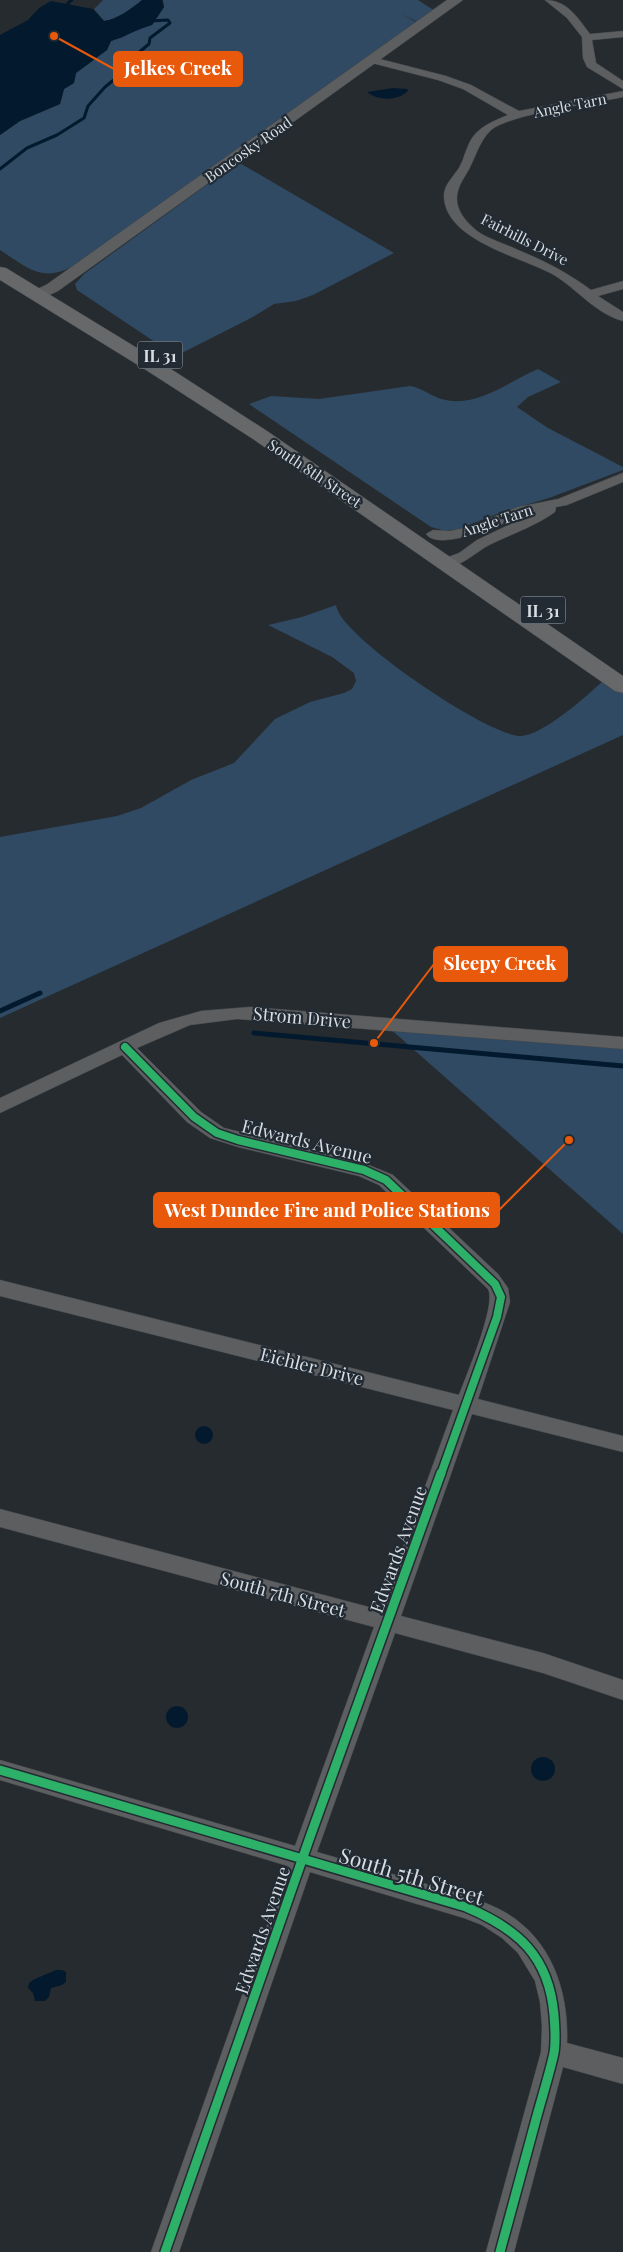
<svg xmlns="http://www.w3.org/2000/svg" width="623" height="2252" viewBox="0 0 623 2252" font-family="'Playfair Display',serif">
<rect width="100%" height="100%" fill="#262b2f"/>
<g fill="#2f4a62">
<path d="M 103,0 L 142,0 C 131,9 118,19 104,21 L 94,9 Z"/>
<path d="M 163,0 L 418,0 L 435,11 L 418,22 L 401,14 L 418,23 L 71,267 C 41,283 25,266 0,250 L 0,135 L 20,121 L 60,104 L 64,89 L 74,83 L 76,73 L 107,50 L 111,41 L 123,37 L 134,30 L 152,25 L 164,7 Z"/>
<polygon points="238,162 394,253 313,295 296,301 274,304 251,318 176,356 77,290 75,284 84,274"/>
<path d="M 538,369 L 561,382 L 528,397 L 517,407 L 548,428 L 623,467 L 623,470 L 549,498 L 502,512 L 459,529 L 446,531 L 431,527 L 249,404 L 271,396 L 319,399 L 410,386 C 423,388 433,398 446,400 C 477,407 510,381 538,369 Z"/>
<path d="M 336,605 C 339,636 486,734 519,736 C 540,738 588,695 604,680 L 623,693 L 623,735 L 0,1018 L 0,837 L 117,816 L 141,808 L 191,780 L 234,763 L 275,719 L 310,702 L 344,693 L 352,689 L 356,681 L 354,673 L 332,657 L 268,625 L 302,617 Z"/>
<polygon points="387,1026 623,1045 623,1234"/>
</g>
<g fill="#031a2e">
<path d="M 142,0 L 162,0 L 164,7 L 152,25 C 137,29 125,37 111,41 L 107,50 L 76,73 L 74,83 L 64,89 L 60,104 L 20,121 L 0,135 L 0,35 L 28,20 L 39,8 L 51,1 L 93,9 L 104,21 C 118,19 131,9 142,0 Z"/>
<path d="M 393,88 L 407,89 L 408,91 C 398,101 378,101 367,92 Z"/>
<circle cx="204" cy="1435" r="9"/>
<circle cx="177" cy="1717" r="11"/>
<circle cx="543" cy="1769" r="12"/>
<path d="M 56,1970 L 62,1970 L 66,1972 L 66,1982 L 62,1985 L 51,1988 L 49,1997 L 45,2001 L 35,2001 L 33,1993 L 28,1988 L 29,1983 C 34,1978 48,1974 56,1970 Z"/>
</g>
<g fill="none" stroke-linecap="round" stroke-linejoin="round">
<g stroke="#031a2e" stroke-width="3">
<polyline points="69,10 68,3 72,0"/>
<polyline points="0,169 27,148 57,135 84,118 88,106 105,87 131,66 137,54 149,44 150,38 170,23 168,20 150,21"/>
</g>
<g stroke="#031a2e" stroke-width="5">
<polyline points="0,1011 40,993"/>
<polyline points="254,1033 623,1066"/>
</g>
<g stroke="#43474b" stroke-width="1">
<g id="minor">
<path d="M 545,0 C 567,0 577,17 590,34 L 623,31 L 623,37 L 592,40 L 596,63 L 623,81 L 623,89 L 587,67 L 583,58 L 582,37 L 567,18 Z"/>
<path d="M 372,57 L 446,76 L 471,85 L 519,111 L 623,91 L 623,97 C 596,103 510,114 491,130 C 478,142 475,161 465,176 C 450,199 457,214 477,231 C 488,239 506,244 518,250 C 545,261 568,273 591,290 L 623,281 L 623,289 L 598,296 L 623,312 L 623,321 C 596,314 577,289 554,275 C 522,257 446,241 444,197 C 443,184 456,175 461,164 C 464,158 465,152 468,146 C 475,128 491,122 508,115 L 463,89 L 438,80 L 368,62 L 367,60 Z"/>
<path d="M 623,473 L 623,482 L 567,505 L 556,507 L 555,512 C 534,527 511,534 489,545 C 474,553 458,571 440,566 L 438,563 L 440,560 L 459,553 L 477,540 L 538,511 C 517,516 441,555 426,534 L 433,530 L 450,531 L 468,527 L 518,507 L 558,499 Z"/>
<path d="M 250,1007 L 623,1037 L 623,1049 L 237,1019 L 190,1025 L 137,1048 L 201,1112 L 224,1128 L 364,1163 L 393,1175 L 498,1274 L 508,1288 L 510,1302 L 478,1399 L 623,1436 L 623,1452 L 472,1414 L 401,1616 L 543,1653 L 623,1680 L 623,1700 L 543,1673 L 395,1633 L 317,1852 C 352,1862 388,1873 423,1883 C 449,1891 475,1897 499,1909 C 550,1935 569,1989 567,2043 L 623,2058 L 623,2084 L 563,2067 L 514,2252 L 486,2252 L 541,2052 L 542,2026 L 540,2002 L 535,1981 L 518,1953 L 502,1938 L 482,1925 L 464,1918 L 310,1872 L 179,2252 L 151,2252 L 288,1866 L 0,1780 L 0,1760 L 295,1846 L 374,1627 L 0,1527 L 0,1509 L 380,1610 L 453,1410 L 0,1296 L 0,1280 L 459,1395 C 466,1376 497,1304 488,1289 L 379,1185 L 359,1176 L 238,1147 L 210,1138 L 187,1122 L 122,1055 L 0,1113 L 0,1098 L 159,1023 L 201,1011 Z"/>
</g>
</g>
<g stroke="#43474b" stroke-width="1">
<polygon id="tertiary" points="447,0 463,0 58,291 43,298 31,298 29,295 31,292 46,285"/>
</g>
<g stroke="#43474b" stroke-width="1">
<polygon id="primary" points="0,267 6,268 160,362 267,431 623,676 623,693 615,691 253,439 146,370 0,280"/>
</g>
<use href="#minor" fill="#5c5e60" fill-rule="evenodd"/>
<use href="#tertiary" fill="#5c5e60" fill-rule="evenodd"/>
<use href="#primary" fill="#66686a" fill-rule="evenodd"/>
<g stroke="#222b33" stroke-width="11">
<polyline id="cycleway-far1" points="125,1047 194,1117 217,1133 238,1140 364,1170 386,1180 495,1284 501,1297 497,1317 441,1474"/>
</g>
<g stroke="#222b33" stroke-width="12">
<g id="cycleway">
<path d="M 0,1770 L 466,1907 C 518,1929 549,1956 554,2015 C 555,2027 556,2041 554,2053 C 549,2076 541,2100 535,2123 C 523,2166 512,2209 500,2252"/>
<polyline points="165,2252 310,1837 441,1473"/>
</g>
</g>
<use href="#cycleway-far1" stroke="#2db169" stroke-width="8"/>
<use href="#cycleway" stroke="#2db169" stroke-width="9"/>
</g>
<g text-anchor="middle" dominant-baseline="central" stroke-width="4.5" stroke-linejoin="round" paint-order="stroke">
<g font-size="15" fill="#d7dde2" stroke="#222b33">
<text transform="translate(570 105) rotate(-11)">Angle Tarn</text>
<text transform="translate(248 149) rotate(-35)">Boncosky Road</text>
<text transform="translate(525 239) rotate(27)">Fairhills Drive</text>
<text transform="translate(315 473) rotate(34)">South 8th Street</text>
<text transform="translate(497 520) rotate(-18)">Angle Tarn</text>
</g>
<g fill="#222b33" stroke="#a1a8ae" stroke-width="1">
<rect x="137.5" y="341.5" width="45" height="27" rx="4"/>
<rect x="520.5" y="596.5" width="45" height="27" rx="4"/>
</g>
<g font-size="16" font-weight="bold" fill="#d7dde2">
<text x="160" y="355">IL 31</text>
<text x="543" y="610">IL 31</text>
</g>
<g font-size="18" fill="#d7dde2" stroke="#222b33">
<text transform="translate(302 1017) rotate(5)">Strom Drive</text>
<text transform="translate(307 1141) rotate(14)">Edwards Avenue</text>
<text transform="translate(312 1366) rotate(14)">Eichler Drive</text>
<text transform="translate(398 1549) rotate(-70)">Edwards Avenue</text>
<text transform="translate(283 1594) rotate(15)">South 7th Street</text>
<text transform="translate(262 1930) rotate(-71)">Edwards Avenue</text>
</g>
<g font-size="21" fill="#d7dde2" stroke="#222b33">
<text transform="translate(412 1875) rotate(17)">South 5th Street</text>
</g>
</g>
<path fill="none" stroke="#e8590c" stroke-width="2" d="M54 36L114 69M374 1043L434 964M569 1140L499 1210"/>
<g fill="#e8590c" stroke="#222b33" stroke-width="2">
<circle cx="54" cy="36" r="5"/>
<circle cx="374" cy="1043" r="5"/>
<circle cx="569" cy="1140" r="5"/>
</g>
<g fill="#e8590c" stroke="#e8590c" stroke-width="2">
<rect x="114" y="52" width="128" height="34" rx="5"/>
<rect x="434" y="947" width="133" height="34" rx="5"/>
<rect x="154" y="1193" width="345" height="34" rx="5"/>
</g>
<g font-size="19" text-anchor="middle" font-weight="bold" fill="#fff">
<text x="178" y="75">Jelkes Creek</text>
<text x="500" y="970">Sleepy Creek</text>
<text x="327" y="1217">West Dundee Fire and Police Stations</text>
</g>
</svg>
